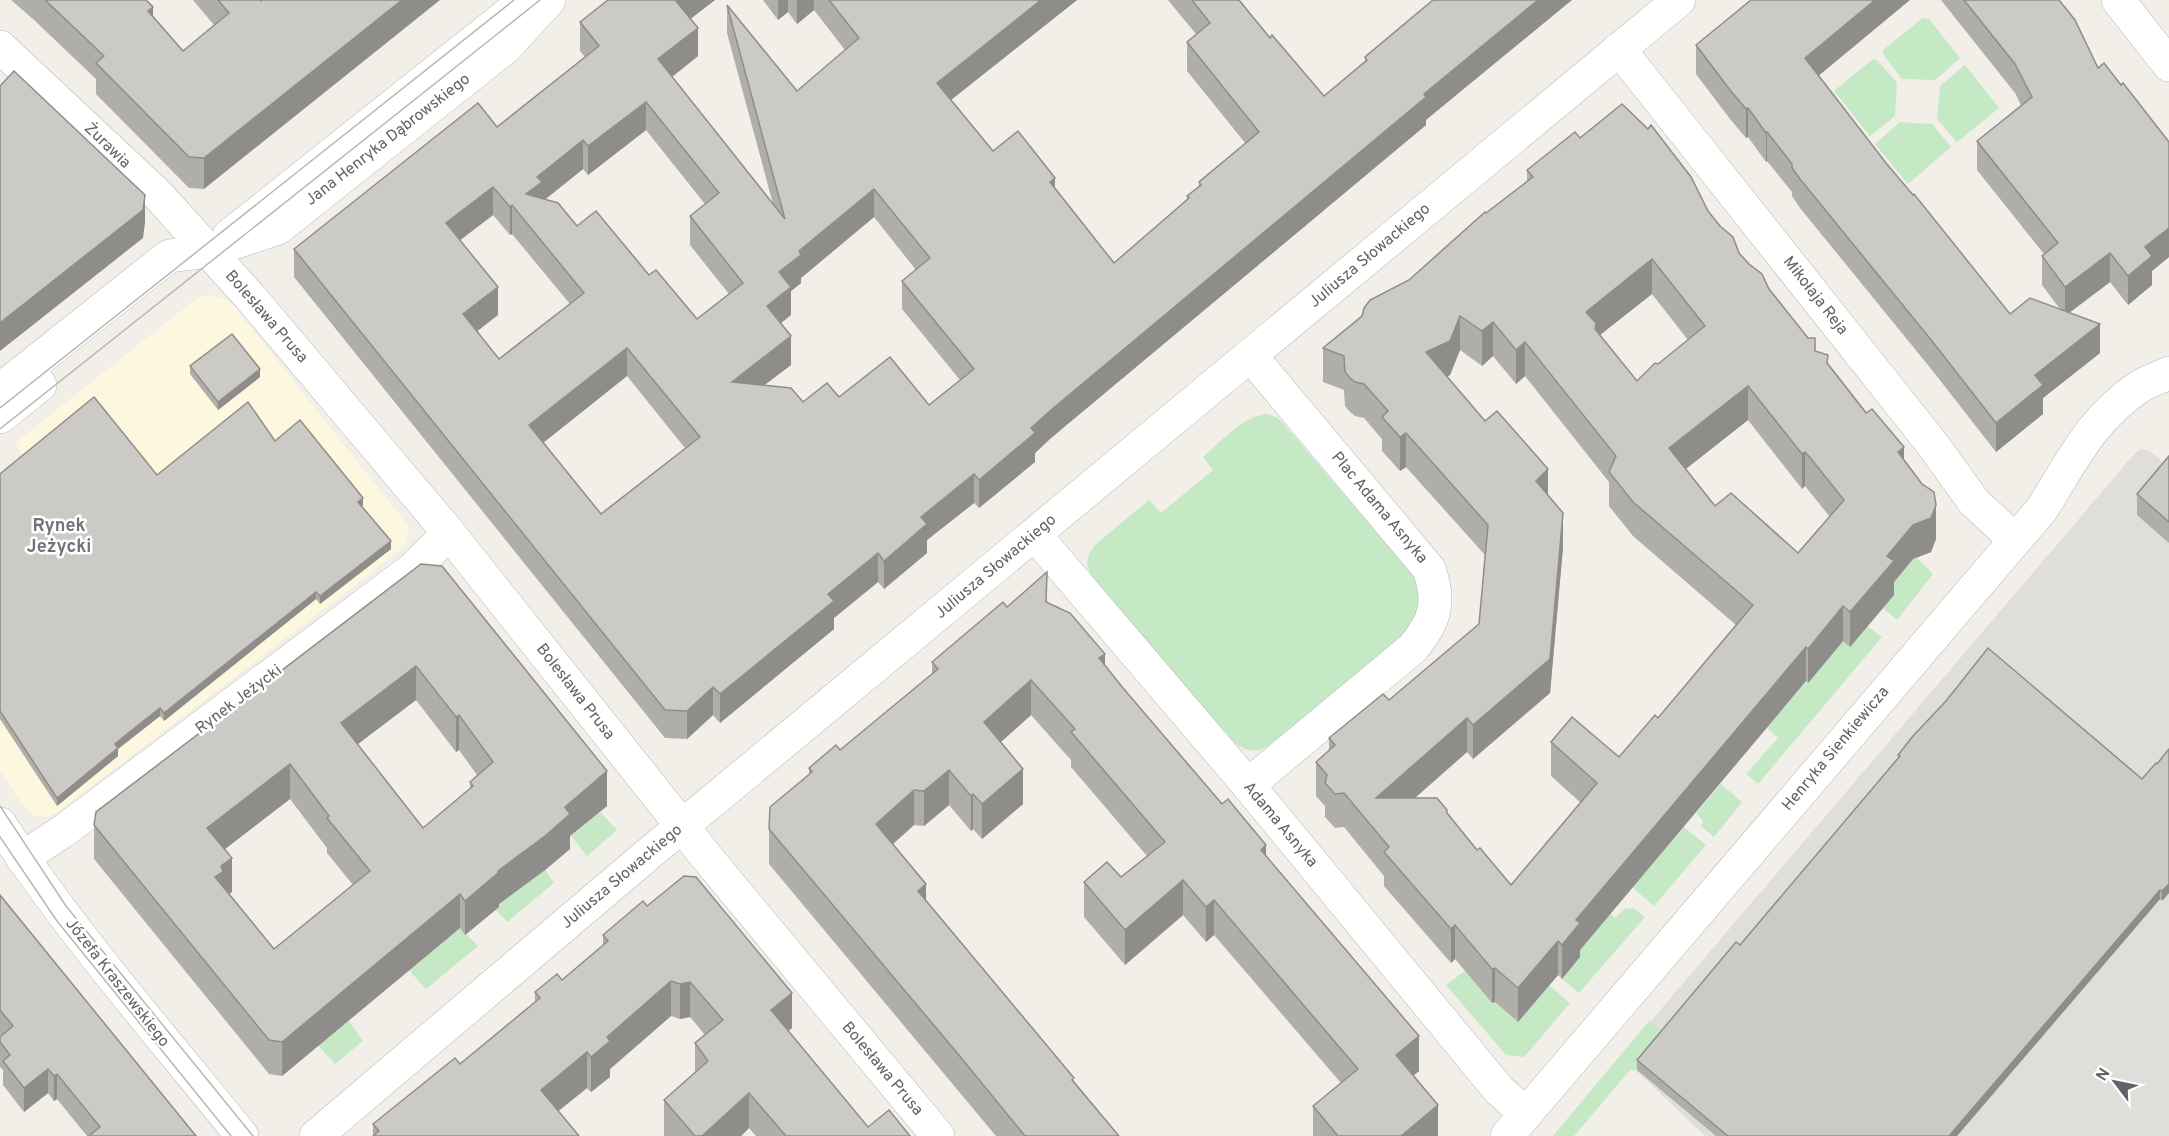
<svg xmlns="http://www.w3.org/2000/svg" width="2169" height="1136" viewBox="0 0 2169 1136" font-family="Overpass,sans-serif">
<rect width="100%" height="100%" fill="#f1efe8"/>
<polygon fill="#fef7e0" points="212,295 228,301 234,306 405,522 409,528 406,544 363,579 59,811 50,816 43,817 36,816 24,807 0,770 0,473 23,455 15,443 195,300 204,296"/>
<polygon fill="#e0deda" points="2141,449 2150,451 2169,467 2169,1136 1705,1136 1621,1056 2135,453"/>
<g fill="#c5e8c5">
<polygon points="1923,18 1929,19 1960,58 1935,80 1902,79 1883,54 1883,50"/>
<polygon points="1873,59 1877,60 1897,83 1895,116 1870,136 1834,91"/>
<polygon points="1965,65 1999,108 1957,142 1937,119 1940,86"/>
<polygon points="1900,122 1932,124 1951,147 1908,184 1875,144"/>
<path d="M 1267,414 L 1276,417 L 1282,422 L 1412,574 L 1420,589 L 1420,605 L 1405,635 L 1268,746 C 1255,754 1246,751 1235,743 L 1106,596 C 1093,578 1078,566 1095,545 L 1149,500 L 1161,513 L 1213,470 L 1203,457 C 1221,442 1242,416 1267,414 Z"/>
<polygon points="1917,558 1933,574 1897,620 1883,608 1887,590 1913,559"/>
<polygon points="1867,626 1882,637 1758,784 1746,774 1778,738 1766,727 1843,641"/>
<polygon points="1721,784 1742,802 1714,837 1701,826 1703,821 1696,813"/>
<polygon points="600,812 617,830 587,856 571,836"/>
<polygon points="1684,827 1706,845 1654,906 1632,887 1633,885"/>
<polygon points="545,870 554,883 507,922 496,910 499,907 493,900"/>
<polygon points="1632,907 1645,917 1579,993 1562,979 1580,958 1576,954 1610,914 1615,918 1626,908 1630,909"/>
<polygon points="460,928 478,946 426,989 409,970"/>
<polygon points="1465,971 1492,1003 1495,1002 1518,1022 1549,985 1570,1003 1524,1057 1506,1055 1446,985"/>
<polygon points="349,1021 363,1041 335,1064 318,1045"/>
<polygon points="1649,1021 1666,1035 1637,1070 1630,1070 1574,1136 1553,1136"/>
</g>
<g fill="none" stroke-linecap="round" stroke-linejoin="round">
<g stroke="#b5b8bc" stroke-width="34">
<g id="minor">
<polyline points="2118,0 2169,65"/>
<polyline points="0,47 158,195 251,298 449,533 709,860 938,1136"/>
<polyline points="1619,49 1933,445 1974,502 2014,539"/>
<polyline points="1035,535 1248,785 1499,1090 1526,1114"/>
<path d="M 1248,785 L 1413,648 C 1435,621 1441,603 1429,569 L 1250,355"/>
<polyline points="22,858 62,832 414,568 449,533"/>
<polyline points="316,1136 646,856 1679,0"/>
<path d="M 1507,1136 L 2042,509 C 2071,463 2092,418 2139,387 C 2148,381 2159,378 2169,373"/>
</g>
</g>
<g stroke="#b5b8bc" stroke-width="34">
<g id="tertiary">
<polyline points="229,236 526,0"/>
<polyline points="0,390 169,256 209,251 278,228 506,47 549,0"/>
<polyline points="0,417 40,385"/>
<path d="M 0,824 C 72,934 159,1033 242,1136"/>
</g>
</g>
<use href="#minor" stroke="#fff" stroke-width="33"/>
<use href="#tertiary" stroke="#fff" stroke-width="33"/>
<g stroke="#b6b7b8" stroke-width="1.5">
<polyline points="0,408 514,0"/>
<polyline points="0,429 540,0"/>
<polyline points="0,806 66,906 253,1136"/>
<polyline points="0,837 57,921 231,1136"/>
</g>
</g>
<g fill="#afaea9" fill-rule="evenodd">
<polygon points="11,0 146,0 153,16 183,51 214,25 193,0 260,0 204,189 189,188 96,94 96,79 33,19"/>
<path d="M 608,0 L 715,0 L 690,19 L 698,56 L 672,77 L 773,204 L 727,33 L 727,5 L 797,91 L 845,50 L 814,10 L 797,24 L 788,12 L 778,20 L 763,0 L 1077,0 L 951,100 L 993,151 L 1055,190 L 1114,263 L 1187,200 L 1187,196 L 1199,187 L 1199,182 L 1246,144 L 1187,71 L 1187,42 L 1196,34 L 1168,0 L 1239,0 L 1270,38 L 1324,96 L 1365,62 L 1365,57 L 1426,120 L 1426,125 L 1051,438 L 1035,453 L 1035,462 L 979,508 L 974,503 L 927,540 L 927,553 L 884,589 L 878,582 L 834,618 L 834,629 L 720,723 L 713,715 L 687,739 L 665,738 L 294,277 L 294,249 L 497,127 L 585,57 L 580,51 L 580,22 ZM 646,130 L 705,204 L 690,216 L 690,245 L 729,294 L 697,319 L 649,275 L 577,226 L 545,199 L 583,169 L 588,175 ZM 493,215 L 510,235 L 512,234 L 570,304 L 499,359 L 477,331 L 498,315 L 460,240 ZM 874,217 L 916,270 L 902,281 L 902,309 L 960,380 L 929,405 L 839,397 L 803,402 L 764,385 L 791,365 L 781,323 L 791,315 L 791,291 L 801,283 L 801,278 ZM 627,376 L 685,448 L 601,514 L 543,443 Z"/>
<polygon points="1941,0 2059,0 2098,68 2121,85 2169,142 2169,257 2152,271 2152,285 2128,305 2110,282 2069,313 2100,353 2043,398 2043,414 1996,452 1932,370 1800,208 1792,196 1792,192 1767,161 1766,162 1748,137 1746,138 1730,119 1696,74 1696,45 1819,76 1886,163 2010,314 2060,309 2042,285 2042,256 2044,254 1977,170 1977,141 2021,105 2015,93"/>
<path d="M 1580,138 L 1708,211 L 1739,253 L 1769,289 L 1815,351 L 1828,363 L 1904,460 L 1936,539 L 1931,552 L 1913,559 L 1894,582 L 1894,595 L 1850,647 L 1843,641 L 1808,683 L 1806,681 L 1580,950 L 1580,957 L 1562,979 L 1558,975 L 1518,1022 L 1495,1002 L 1492,1003 L 1455,959 L 1451,963 L 1384,886 L 1384,876 L 1344,827 L 1335,828 L 1325,817 L 1325,806 L 1316,796 L 1316,762 L 1329,750 L 1329,738 L 1389,700 L 1479,624 L 1485,555 L 1406,467 L 1400,471 L 1382,451 L 1382,439 L 1364,418 L 1355,416 L 1349,411 L 1345,406 L 1344,390 L 1323,382 L 1323,348 L 1409,280 L 1527,181 L 1527,170 ZM 1652,294 L 1688,340 L 1637,381 L 1600,335 ZM 1460,350 L 1482,366 L 1493,356 L 1516,384 L 1525,376 L 1609,482 L 1609,506 L 1633,536 L 1736,625 L 1658,718 L 1619,757 L 1551,742 L 1551,776 L 1581,803 L 1511,885 L 1477,850 L 1447,814 L 1415,798 L 1467,752 L 1473,759 L 1550,693 L 1563,547 L 1548,495 L 1447,376 L 1450,375 ZM 1748,420 L 1802,489 L 1805,486 L 1830,517 L 1798,553 L 1715,506 L 1686,469 Z"/>
<polygon points="190,366 260,377 218,410 190,374"/>
<polygon points="275,441 363,505 362,506 391,549 320,604 316,599 164,721 160,716 137,734 118,749 118,756 57,806 0,719 0,474 157,475"/>
<polygon points="2169,456 2169,543 2137,515 2137,494"/>
<path d="M 421,564 L 607,806 L 570,836 L 570,849 L 545,870 L 499,904 L 499,907 L 465,935 L 460,928 L 282,1076 L 269,1074 L 94,859 L 94,825 ZM 416,700 L 456,752 L 459,750 L 477,775 L 470,782 L 470,789 L 423,828 L 357,744 ZM 290,799 L 327,848 L 327,853 L 353,885 L 274,949 L 228,894 L 232,892 L 224,849 Z"/>
<polygon points="1047,603 1105,665 1123,688 1266,856 1419,1071 1413,1076 1438,1136 1313,1136 1313,1106 1341,1083 1214,935 1206,942 1183,915 1125,965 1084,917 1084,882 1121,877 1147,856 1071,767 1071,760 1031,715 1001,742 1023,804 982,839 973,829 971,831 949,805 924,826 914,825 893,844 926,900 1119,1136 996,1136 769,864 769,829 809,775 809,768 840,750 932,674 932,662 1007,607"/>
<polygon points="2169,749 2169,893 2162,901 2160,899 1957,1136 1716,1136 1637,1070 1637,1060 1740,945 1898,758 1898,755 2142,779 2157,764"/>
<polygon points="0,895 196,1136 87,1136 57,1099 54,1101 48,1093 24,1112 3,1085 3,1070 0,1067 0,1037 1,1036 0,1035"/>
<polygon points="647,906 792,1028 788,1031 868,1127 910,1136 756,1136 749,1128 741,1136 664,1136 664,1100 695,1072 695,1043 705,1035 690,1017 680,1019 671,1016 610,1069 610,1077 591,1092 587,1088 558,1111 373,1136 373,1124 460,1064 535,1002 535,992 562,980 603,945 603,935"/>
</g>
<g fill="#8f8d8a">
<polygon points="402,0 440,0 204,189 204,158"/>
<polygon points="678,0 715,0 676,30 676,1"/>
<polygon points="778,0 788,0 788,12 778,20"/>
<polygon points="797,0 814,0 814,10 797,24"/>
<polygon points="1041,0 1077,0 937,111 937,83"/>
<polygon points="1538,0 1572,0 1426,120 1426,125 1051,438 1035,453 1035,462 979,508 979,480 1031,428 1051,410 1424,94"/>
<polygon points="1875,0 1910,0 1805,87 1805,58"/>
<polygon points="153,7 153,37 148,11"/>
<polygon points="698,28 698,56 658,88 658,59"/>
<polygon points="646,102 646,130 588,175 588,146"/>
<polygon points="1748,108 1748,137 1746,138 1746,109"/>
<polygon points="1767,132 1767,161 1766,162 1766,133"/>
<polygon points="583,140 583,169 542,202 542,211 526,223 526,194 537,177"/>
<polygon points="1055,178 1055,206 1050,182"/>
<polygon points="493,187 493,215 446,251 446,223"/>
<polygon points="874,189 874,217 801,278 801,283 791,291 791,315 767,334 767,306 779,272 799,251"/>
<polygon points="145,195 145,223 143,238 0,351 0,323"/>
<polygon points="512,205 512,234 510,235 510,207"/>
<polygon points="2169,228 2169,257 2152,271 2152,285 2128,305 2128,276 2145,247"/>
<polygon points="2110,253 2110,282 2065,316 2065,287"/>
<polygon points="1652,259 1652,294 1596,338 1586,312"/>
<polygon points="498,287 498,315 463,342 463,314"/>
<polygon points="1460,316 1460,350 1450,375 1426,386 1426,352"/>
<polygon points="1493,322 1493,356 1482,366 1482,331"/>
<polygon points="2100,324 2100,353 2043,398 2043,414 1996,452 1996,423 2035,375"/>
<polygon points="791,336 791,365 732,410 732,382"/>
<polygon points="1525,342 1525,376 1516,384 1516,350"/>
<polygon points="627,348 627,376 529,454 529,425"/>
<polygon points="260,369 260,377 218,410 218,402"/>
<polygon points="1748,386 1748,420 1669,482 1669,448"/>
<polygon points="1406,433 1406,467 1400,471 1400,437"/>
<polygon points="1904,447 1904,481 1898,452"/>
<polygon points="1805,452 1805,486 1802,489 1802,454"/>
<polygon points="1548,469 1548,503 1536,481"/>
<polygon points="974,474 974,503 927,540 927,553 884,589 884,561 921,517"/>
<polygon points="363,498 363,505 358,509 358,502"/>
<polygon points="1936,505 1936,539 1931,552 1913,559 1894,582 1894,595 1850,647 1850,612 1887,556 1913,525"/>
<polygon points="1563,513 1563,547 1550,693 1473,759 1473,725"/>
<polygon points="391,541 391,549 320,604 320,596"/>
<polygon points="878,553 878,582 834,618 834,629 720,723 720,694 828,594"/>
<polygon points="1047,572 1047,607 1046,602"/>
<polygon points="316,592 316,599 164,721 164,713"/>
<polygon points="1843,606 1843,641 1808,683 1808,649"/>
<polygon points="1806,647 1806,681 1580,950 1580,957 1562,979 1562,945 1576,920"/>
<polygon points="1105,654 1105,689 1099,658"/>
<polygon points="416,666 416,700 341,757 341,723"/>
<polygon points="1031,680 1031,715 984,757 984,722"/>
<polygon points="713,687 713,715 687,739 687,711"/>
<polygon points="160,708 160,716 118,749 118,756 57,806 57,798 115,744"/>
<polygon points="459,715 459,750 456,752 456,717"/>
<polygon points="1467,718 1467,752 1376,832 1376,798"/>
<polygon points="290,764 290,799 207,863 207,828"/>
<polygon points="1023,769 1023,804 982,839 982,804"/>
<polygon points="949,770 949,805 924,826 924,791"/>
<polygon points="607,771 607,806 570,836 570,849 545,870 499,904 499,907 465,935 465,901 565,807"/>
<polygon points="914,790 914,825 876,859 876,824"/>
<polygon points="973,794 973,829 971,831 971,796"/>
<polygon points="1266,845 1266,880 1261,850"/>
<polygon points="232,858 232,892 223,899 215,877 221,866"/>
<polygon points="1183,880 1183,915 1125,965 1125,930"/>
<polygon points="926,884 926,919 918,891"/>
<polygon points="2169,884 2169,893 2162,901 2162,891"/>
<polygon points="2160,890 2160,899 1957,1136 1949,1136"/>
<polygon points="460,894 460,928 282,1076 282,1042"/>
<polygon points="1214,900 1214,935 1206,942 1206,907"/>
<polygon points="1455,925 1455,959 1451,963 1451,929"/>
<polygon points="1558,941 1558,975 1518,1022 1518,988"/>
<polygon points="1495,968 1495,1002 1492,1003 1492,969"/>
<polygon points="671,981 671,1016 610,1069 610,1077 591,1092 591,1057 607,1037"/>
<polygon points="690,982 690,1017 680,1019 680,984"/>
<polygon points="792,993 792,1028 771,1046 771,1010"/>
<polygon points="1419,1036 1419,1071 1396,1090 1396,1055"/>
<polygon points="587,1052 587,1088 541,1125 541,1090"/>
<polygon points="48,1069 48,1093 24,1112 24,1088"/>
<polygon points="57,1074 57,1099 54,1101 54,1076"/>
<polygon points="749,1093 749,1128 741,1136 702,1136"/>
<polygon points="1438,1105 1438,1136 1401,1136"/>
</g>
<g fill="#cccac5" stroke="#8f8d8a" stroke-width="1.5" fill-rule="evenodd">
<polygon points="45,0 146,0 153,7 148,11 183,51 229,13 218,0 260,0 261,1 262,0 402,0 204,158 189,157 96,63 104,56"/>
<path d="M 608,0 L 678,0 L 676,1 L 698,28 L 658,59 L 785,219 L 727,5 L 797,91 L 859,38 L 829,0 L 1041,0 L 937,83 L 993,151 L 1018,131 L 1055,178 L 1050,182 L 1114,263 L 1189,198 L 1187,196 L 1201,185 L 1199,182 L 1259,132 L 1187,42 L 1210,23 L 1192,0 L 1239,0 L 1270,38 L 1272,35 L 1324,96 L 1367,60 L 1365,57 L 1433,0 L 1538,0 L 1424,94 L 1426,97 L 1051,410 L 1031,428 L 1035,433 L 979,480 L 974,474 L 921,517 L 927,524 L 884,561 L 878,553 L 828,594 L 834,601 L 720,694 L 713,687 L 687,711 L 665,710 L 294,249 L 478,103 L 497,127 L 599,46 L 580,22 ZM 646,102 L 719,193 L 690,216 L 743,283 L 697,319 L 656,270 L 649,275 L 596,211 L 577,226 L 558,203 L 526,194 L 542,182 L 537,177 L 583,140 L 588,146 ZM 493,187 L 510,207 L 512,205 L 584,293 L 499,359 L 463,314 L 498,287 L 446,223 ZM 874,189 L 930,258 L 902,281 L 974,369 L 929,405 L 890,357 L 839,397 L 827,383 L 803,402 L 791,388 L 732,382 L 791,336 L 767,306 L 791,287 L 779,272 L 801,255 L 799,251 ZM 627,348 L 700,437 L 601,514 L 529,425 Z"/>
<polygon points="1751,0 1875,0 1805,58 1886,163 1913,195 1914,194 2010,314 2030,298 2100,324 2035,375 2043,385 1996,423 1932,341 1800,179 1792,168 1792,164 1767,132 1766,133 1748,108 1746,109 1730,90 1696,45"/>
<polygon points="1964,0 2059,0 2075,20 2098,68 2104,63 2121,85 2123,83 2169,142 2169,228 2145,247 2152,256 2128,276 2110,253 2065,287 2042,256 2058,243 1977,141 2032,97 2015,64"/>
<polygon points="14,71 145,195 143,210 0,323 0,86"/>
<path d="M 1622,104 L 1648,129 L 1651,125 L 1691,177 L 1708,211 L 1720,226 L 1733,237 L 1739,253 L 1749,264 L 1762,274 L 1769,289 L 1808,338 L 1815,338 L 1815,351 L 1828,355 L 1827,363 L 1866,413 L 1872,409 L 1904,447 L 1898,452 L 1922,484 L 1934,492 L 1936,505 L 1931,518 L 1913,525 L 1887,556 L 1894,561 L 1850,612 L 1843,606 L 1808,649 L 1806,647 L 1576,920 L 1580,923 L 1562,945 L 1558,941 L 1518,988 L 1495,968 L 1492,969 L 1455,925 L 1451,929 L 1384,852 L 1389,847 L 1344,793 L 1335,794 L 1325,783 L 1327,775 L 1316,762 L 1335,745 L 1329,738 L 1383,694 L 1389,700 L 1479,624 L 1488,525 L 1406,433 L 1400,437 L 1382,417 L 1388,411 L 1364,384 L 1355,382 L 1349,377 L 1345,372 L 1344,356 L 1323,348 L 1362,316 L 1364,308 L 1370,300 L 1409,280 L 1485,212 L 1486,213 L 1533,177 L 1527,170 L 1575,132 L 1580,138 ZM 1652,259 L 1705,326 L 1658,364 L 1655,363 L 1637,381 L 1595,329 L 1596,323 L 1586,312 ZM 1460,316 L 1482,331 L 1493,322 L 1516,350 L 1525,342 L 1616,456 L 1609,472 L 1633,502 L 1753,605 L 1658,718 L 1655,715 L 1619,757 L 1572,717 L 1551,742 L 1597,783 L 1511,885 L 1480,848 L 1477,850 L 1447,813 L 1447,810 L 1437,798 L 1376,798 L 1467,718 L 1473,725 L 1550,659 L 1563,513 L 1536,481 L 1548,469 L 1497,411 L 1485,421 L 1426,352 L 1450,341 ZM 1748,386 L 1802,454 L 1805,452 L 1812,460 L 1844,500 L 1798,553 L 1731,493 L 1715,506 L 1669,448 Z"/>
<polygon points="232,334 260,369 218,402 190,366"/>
<polygon points="94,397 157,475 248,402 275,441 300,420 363,498 358,502 391,541 320,596 316,592 164,713 160,708 137,726 115,744 118,748 57,798 0,711 0,474"/>
<polygon points="2169,456 2169,522 2137,494"/>
<path d="M 421,564 L 442,566 L 607,771 L 565,807 L 570,814 L 545,836 L 498,871 L 499,872 L 465,901 L 460,894 L 282,1042 L 269,1040 L 94,825 L 96,812 ZM 416,666 L 456,717 L 459,715 L 493,762 L 470,782 L 473,786 L 423,828 L 341,723 ZM 290,764 L 329,816 L 327,818 L 370,871 L 274,949 L 215,877 L 223,872 L 221,866 L 232,858 L 207,828 Z"/>
<polygon points="1047,572 1046,602 1070,613 1105,654 1099,658 1123,688 1222,804 1228,799 1241,815 1266,845 1261,850 1419,1036 1396,1055 1438,1105 1401,1136 1338,1136 1313,1106 1358,1069 1214,900 1206,907 1183,880 1125,930 1084,882 1107,862 1121,877 1165,842 1071,732 1075,729 1031,680 984,722 1023,769 982,804 973,794 971,796 949,770 924,791 914,790 876,824 926,884 918,891 1074,1078 1072,1080 1119,1136 1025,1136 958,1054 769,829 770,807 812,772 809,768 836,745 840,750 938,669 932,662 1003,602 1007,607"/>
<polygon points="1988,648 2142,779 2156,763 2157,764 2169,749 2169,884 2162,891 2160,890 1949,1136 1728,1136 1637,1060 1736,942 1740,945 1900,756 1898,755 1913,736 1946,701"/>
<polygon points="684,876 696,877 792,993 771,1010 868,1127 889,1110 910,1136 786,1136 749,1093 702,1136 695,1136 664,1100 708,1061 695,1043 723,1020 690,982 680,984 671,981 607,1037 610,1041 591,1057 587,1052 541,1090 579,1136 373,1136 379,1131 373,1124 455,1058 460,1064 540,998 535,992 557,974 562,980 608,941 603,935 643,901 647,906"/>
<polygon points="0,895 196,1136 89,1136 100,1127 57,1074 54,1076 48,1069 24,1088 3,1061 10,1055 0,1042 0,1037 13,1026 0,1010"/>
</g>
<g text-anchor="middle" dominant-baseline="central" stroke-width="5" stroke-linejoin="round" paint-order="stroke">
<g font-size="16" fill="#5f6368" stroke="#fff">
<text transform="translate(388 140) rotate(-38)">Jana Henryka Dąbrowskiego</text>
<text transform="translate(107 146) rotate(44)">Żurawia</text>
<text transform="translate(1370 256) rotate(-40)">Juliusza Słowackiego</text>
<text transform="translate(1815 296) rotate(52)">Mikołaja Reja</text>
<text transform="translate(266 317) rotate(49)">Bolesława Prusa</text>
<text transform="translate(1379 508) rotate(50)">Plac Adama Asnyka</text>
<text transform="translate(996 567) rotate(-40)">Juliusza Słowackiego</text>
<text transform="translate(575 692) rotate(52)">Bolesława Prusa</text>
<text transform="translate(239 700) rotate(-37)">Rynek Jeżycki</text>
<text transform="translate(1836 749) rotate(-50)">Henryka Sienkiewicza</text>
<text transform="translate(1280 825) rotate(50)">Adama Asnyka</text>
<text transform="translate(622 877) rotate(-40)">Juliusza Słowackiego</text>
<text transform="translate(117 983) rotate(52)">Józefa Kraszewskiego</text>
<text transform="translate(882 1069) rotate(50)">Bolesława Prusa</text>
</g>
<g font-size="18" font-weight="bold" fill="#70757a" stroke="#fff">
<text x="59" y="526">Rynek<tspan x="59" dy="21">Jeżycki</tspan></text>
</g>
</g>
<g transform="translate(2115 1082) rotate(302)" stroke="#ffffff" stroke-width="4.5" paint-order="stroke">
<path d="M0-4.5L10 22L0 15L-10 22Z" fill="#5f6368"/>
<text y="-9" font-size="16" font-weight="bold" text-anchor="middle" fill="#5f6368">N</text>
</g>
</svg>
